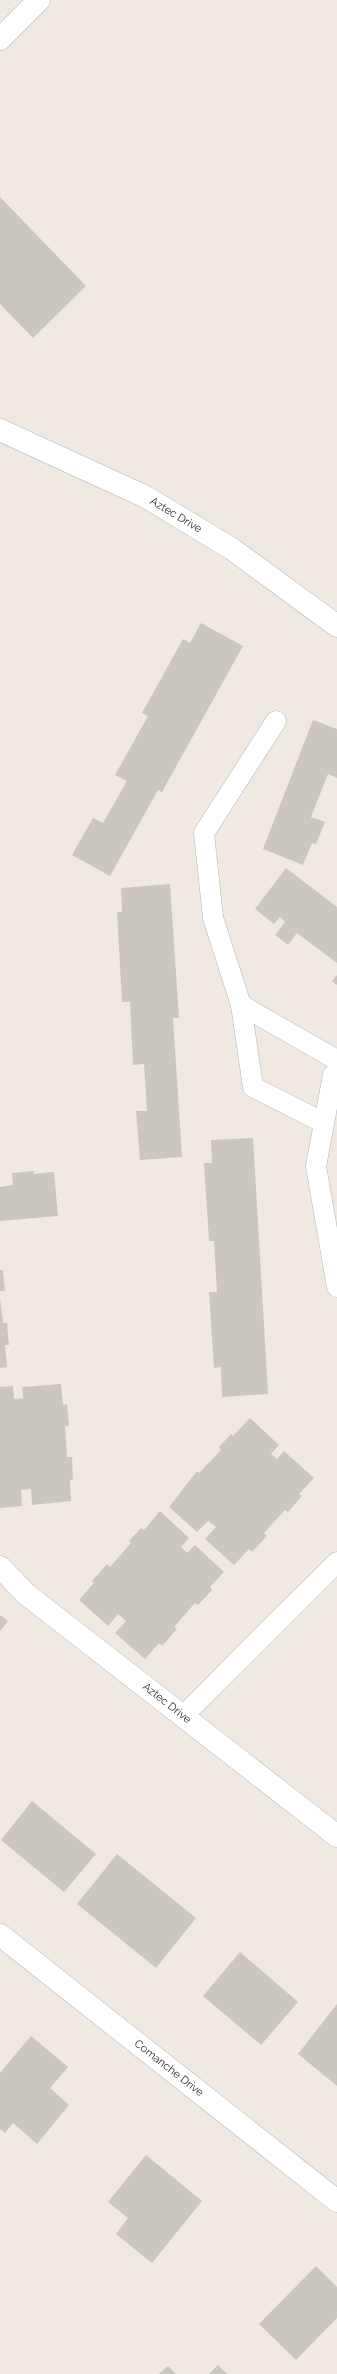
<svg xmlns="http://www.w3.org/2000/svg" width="337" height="2374" viewBox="0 0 337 2374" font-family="Raleway,sans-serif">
<rect width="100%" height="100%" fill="#efe9e1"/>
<g fill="#cbc7bf">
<polygon points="0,197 86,286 33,338 0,304"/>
<polygon points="201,623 243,646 162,792 158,790 110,876 72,855 93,818 103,823 127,781 115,775 148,716 142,713 183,639 190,643"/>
<polygon points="313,720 337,729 337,778 328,774 311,817 325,822 316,844 312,843 303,865 263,849"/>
<polygon points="286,868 337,907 337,963 297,933 288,945 275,935 285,922 280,917 274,924 255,909"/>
<polygon points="170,884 179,1018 173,1018 182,1157 140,1160 136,1111 147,1111 144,1064 133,1065 130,1002 122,1002 117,912 122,912 121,888"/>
<polygon points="337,975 337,985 332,981"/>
<polygon points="253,1138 268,1394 222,1397 221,1367 214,1368 209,1292 217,1292 214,1241 209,1241 204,1163 212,1163 211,1140"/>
<polygon points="34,1171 34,1174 54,1172 58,1216 0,1221 0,1187 13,1185 12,1173"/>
<polygon points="0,1270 3,1270 5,1291 0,1291"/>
<polygon points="0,1298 3,1323 7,1323 9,1345 5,1345 7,1367 0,1368"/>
<polygon points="61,1384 63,1405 67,1404 69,1426 65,1426 67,1457 72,1457 73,1479 70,1480 71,1501 32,1505 31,1489 21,1490 22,1506 0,1508 0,1387 13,1386 14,1399 23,1398 22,1387"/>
<polygon points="250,1418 279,1445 271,1454 277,1459 284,1451 314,1478 299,1494 302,1496 288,1512 285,1510 264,1533 267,1536 252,1552 249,1549 234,1565 205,1539 216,1527 208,1521 197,1532 169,1507 197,1471 199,1473 221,1450 219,1447 231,1434 233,1436"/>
<polygon points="160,1511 189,1538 181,1547 187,1553 195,1545 224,1572 210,1587 212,1590 198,1605 195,1603 174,1627 177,1629 162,1646 159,1643 145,1659 115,1633 126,1621 118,1614 108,1626 79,1600 94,1583 92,1581 107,1564 110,1567 131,1543 129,1541 141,1528 144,1530"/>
<polygon points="0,1615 8,1621 0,1631"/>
<polygon points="32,1801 96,1854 64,1892 1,1840"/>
<polygon points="117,1854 196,1918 156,1968 77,1904"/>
<polygon points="240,1952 298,2002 261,2045 203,1996"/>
<polygon points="337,2004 337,2086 298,2054"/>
<polygon points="31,2036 68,2067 50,2088 69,2105 37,2144 13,2123 5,2133 0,2129 0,2073"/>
<polygon points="146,2155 202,2201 152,2263 116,2234 128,2218 108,2202"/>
<polygon points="316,2266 337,2287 337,2318 296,2360 259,2324"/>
<polygon points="218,2365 227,2374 209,2374"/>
<polygon points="168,2366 176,2374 159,2374"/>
</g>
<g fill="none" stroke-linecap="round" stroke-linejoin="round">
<g stroke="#b4b7c1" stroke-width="21">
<g id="service">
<polyline points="241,1005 213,918 204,833 276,721"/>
<polyline points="337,1072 333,1075 316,1166 337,1287"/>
<polyline points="324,1123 253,1087 241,1005 337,1060"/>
<polyline points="183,1716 337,1562"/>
</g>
</g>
<g stroke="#b4b7c1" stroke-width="23">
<g id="minor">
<polyline points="0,430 146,497 232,549 337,626"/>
<polyline points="0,1567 26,1594 337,1836"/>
<polyline points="0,1935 337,2201"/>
</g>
</g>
<g stroke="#b4b7c1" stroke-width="23">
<polyline id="tertiary" points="0,39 39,0"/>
</g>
<use href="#service" stroke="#fff" stroke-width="20"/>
<use href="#minor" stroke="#fff" stroke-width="22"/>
<use href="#tertiary" stroke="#fff" stroke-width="22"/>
</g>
<g text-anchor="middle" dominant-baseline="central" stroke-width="3" stroke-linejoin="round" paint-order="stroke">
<g font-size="11" fill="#2e2e2e" stroke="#fff">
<text transform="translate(176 515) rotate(31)">Aztec Drive</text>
<text transform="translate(167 1703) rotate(38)">Aztec Drive</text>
<text transform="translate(169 2068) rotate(38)">Comanche Drive</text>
</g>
</g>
</svg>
